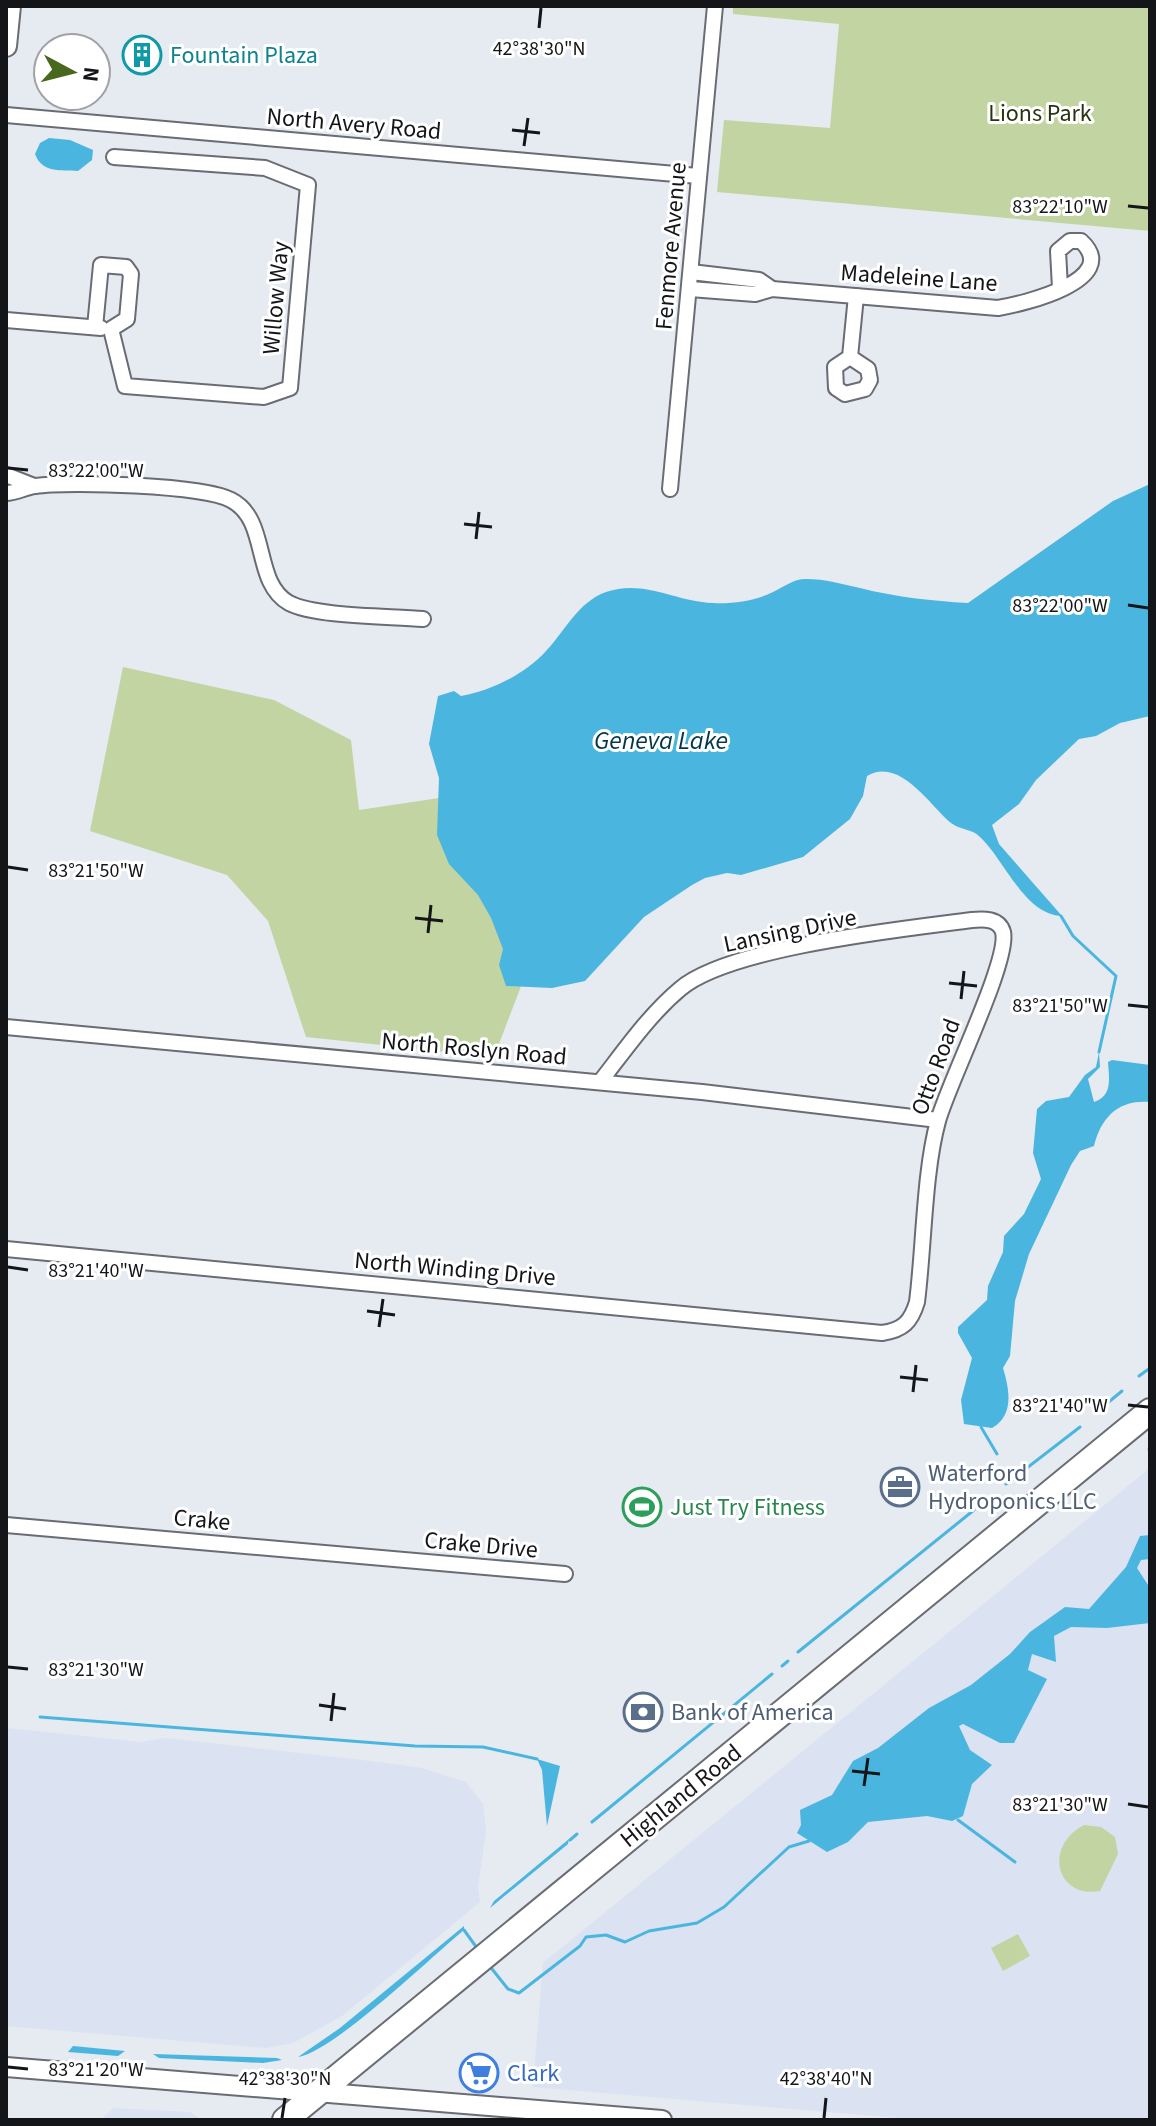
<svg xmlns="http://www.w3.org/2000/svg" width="1156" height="2126" viewBox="0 0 1156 2126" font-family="'Source Sans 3',sans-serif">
<rect width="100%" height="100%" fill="#e6eaf1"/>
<g fill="#dbe2f1">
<polygon points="1150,1468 1150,2120 922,2120 533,2087 543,1963"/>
<polygon points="6,1728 141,1742 166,1738 362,1760 422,1768 466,1782 483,1804 486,1831 478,1887 480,1902 342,2016 293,2043 266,2048 6,2026"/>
<polygon points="114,2108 190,2112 201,2120 100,2120"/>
</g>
<g fill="#c3d4a3">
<polygon points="733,6 1150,6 1150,231 717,192 724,120 830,128 839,24 733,14"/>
<polygon points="123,667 274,700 351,740 359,810 459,795 544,926 494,1057 306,1037 268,921 227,875 90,831"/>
<path d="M 1084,1825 L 1101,1827 L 1115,1837 L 1118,1854 L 1100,1891 C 1056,1899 1043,1846 1084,1825 Z"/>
<polygon points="1018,1934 1030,1956 1003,1971 991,1948"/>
</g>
<g fill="#4ab6df">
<path d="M 49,138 L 70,140 L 93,150 L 92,160 L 78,171 C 60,170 42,173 35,154 L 40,143 Z"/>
<path d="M 1150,484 L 1150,716 L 1120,723 L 1096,736 L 1079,739 L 1036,780 L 1019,804 L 992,825 L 999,844 L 1062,916 C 1024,915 1003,857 979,836 C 972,829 960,830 951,823 C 931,807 900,756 867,776 L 863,796 L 850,819 L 803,857 L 741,875 L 727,873 L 705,878 L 692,885 L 644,917 L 585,981 L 552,988 L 506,986 L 499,965 L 503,949 L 491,918 L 478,895 L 449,864 L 437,835 L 439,778 L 429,744 L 438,696 L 454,691 L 461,696 C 491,691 525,674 546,651 C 565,631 578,602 606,592 C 644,579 676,602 713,603 C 733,604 755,601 773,592 C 784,587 793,579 806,579 C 825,579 842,584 860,588 C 895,597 933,601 968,603 L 1113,501 Z"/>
<path d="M 1099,1052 L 1100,1067 L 1088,1079 L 1094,1102 C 1113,1096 1109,1078 1108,1062 L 1112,1060 L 1150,1065 L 1150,1102 C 1119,1099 1101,1117 1094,1146 L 1080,1151 L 1071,1165 L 1029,1254 L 1015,1301 L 1010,1356 L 1003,1368 C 1009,1388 1015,1415 992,1428 L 964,1424 L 961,1400 L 972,1358 L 958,1333 L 958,1327 L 987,1300 L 988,1286 L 1003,1252 L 1004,1236 L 1024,1214 L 1041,1179 L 1033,1153 L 1037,1109 L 1046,1101 L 1069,1097 L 1085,1075 L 1096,1067 Z"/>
<polygon points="1150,1535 1150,1559 1141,1560 1137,1568 1150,1588 1150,1623 1107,1628 1071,1627 1054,1636 1056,1662 1032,1654 1028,1670 1047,1679 1014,1743 1000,1743 963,1724 959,1726 970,1750 992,1765 972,1784 963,1816 952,1821 927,1816 868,1822 848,1842 827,1852 797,1833 801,1825 800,1810 832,1795 853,1761 878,1748 929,1708 971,1685 1010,1654 1030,1632 1065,1607 1089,1609 1126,1567 1140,1536"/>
<polygon points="537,1759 560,1766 547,1826 542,1770"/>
<polygon points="569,1839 568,1844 490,1908 494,1901"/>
<path d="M 464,1926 L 464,1930 C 431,1957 333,2052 298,2057 L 340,2028 Z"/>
<polygon points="73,2046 125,2051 118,2056 68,2052"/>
<polygon points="153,2054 277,2058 282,2060 263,2063 159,2058"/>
</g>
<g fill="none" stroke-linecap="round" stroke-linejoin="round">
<g stroke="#4ab6df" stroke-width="3">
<polyline points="1061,916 1073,936 1116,976 1099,1052"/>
<polyline points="1139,1376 1150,1368"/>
<polyline points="1105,1405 1122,1391"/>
<polyline points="981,1427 997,1454"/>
<polyline points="1149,1449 1150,1451"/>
<polyline points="1006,1484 1080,1427"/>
<polyline points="798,1652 974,1510"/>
<polyline points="782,1666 788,1661"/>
<polyline points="40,1717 415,1746 483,1747 537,1759"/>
<polyline points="958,1820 1015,1862"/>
<polyline points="592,1822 772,1674"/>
<polyline points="570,1840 577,1834"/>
<polyline points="464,1930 477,1948"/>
<polyline points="488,1964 508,1989 519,1993 580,1946 586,1937 606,1935 625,1942 649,1931 697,1923 724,1907 789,1847 809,1841"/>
</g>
<g stroke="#696c73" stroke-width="18">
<g id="minor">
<polyline points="6,115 698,176"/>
<polyline points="691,272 759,280 772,289"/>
<path d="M 690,289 L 755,294 L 772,289 L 998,308 C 1023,304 1123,280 1081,241 L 1070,241 L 1058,251 L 1060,288"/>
<polyline points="6,320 101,328"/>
<polyline points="95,327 101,265 126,267 131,274 127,319 111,329 125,386 264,397 290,388 308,185 265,168 114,157"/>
<polyline points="850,357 835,367 836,388 845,394 865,389 870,380 868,369 850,357 856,296"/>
<polyline points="6,475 34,486"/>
<polyline points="670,489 715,6"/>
<path d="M 6,493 C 17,493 25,487 35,486 C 69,481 203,485 231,500 C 270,520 252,582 289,603 C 316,617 390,616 423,619"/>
<polyline points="6,1027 702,1092 938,1120"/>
<path d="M 6,1249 L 882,1333 C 903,1330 911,1322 917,1302 C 924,1247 924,1172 938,1121 C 948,1084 1010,960 1003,932 C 999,918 983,919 972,920 C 904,929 729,947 680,989 C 649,1015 625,1050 600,1082"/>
<polyline points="6,1525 565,1574"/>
</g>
</g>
<g stroke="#696c73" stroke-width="22">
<polyline id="tertiary" points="6,2067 662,2120"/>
</g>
<g stroke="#696c73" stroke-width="24">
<polyline id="secondary" points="6,46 10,6"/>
</g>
<g stroke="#696c73" stroke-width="28">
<polyline id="trunk" points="285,2120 1150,1411"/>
</g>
<use href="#minor" stroke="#fff" stroke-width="14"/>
<use href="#tertiary" stroke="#fff" stroke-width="18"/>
<use href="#secondary" stroke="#fff" stroke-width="20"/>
<use href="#trunk" stroke="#fff" stroke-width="24"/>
</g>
<path fill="none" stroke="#141518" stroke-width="3" d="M 539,28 L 541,8M 512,130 L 540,133M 524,146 L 528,118M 1128,206 L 1148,208M 8,468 L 28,470M 464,524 L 492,527M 476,539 L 479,512M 1128,605 L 1148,608M 8,867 L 28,870M 415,918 L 443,921M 428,933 L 431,905M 949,983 L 977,986M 961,999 L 964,971M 1128,1005 L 1148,1007M 8,1267 L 28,1270M 367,1311 L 395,1315M 379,1327 L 383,1299M 900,1377 L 928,1380M 913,1392 L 916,1365M 1128,1405 L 1148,1407M 8,1667 L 28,1669M 319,1705 L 346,1709M 331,1721 L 334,1693M 852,1771 L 880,1774M 864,1786 L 868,1758M 1128,1804 L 1148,1807M 8,2067 L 28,2069M 282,2118 L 285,2098M 824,2118 L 826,2098"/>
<defs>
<g id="building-ring" transform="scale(2)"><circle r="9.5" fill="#fff" stroke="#0f9aa8" stroke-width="1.5"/><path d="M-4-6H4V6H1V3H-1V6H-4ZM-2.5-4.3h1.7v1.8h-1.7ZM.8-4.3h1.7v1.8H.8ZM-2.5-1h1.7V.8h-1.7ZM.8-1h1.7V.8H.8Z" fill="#0f9aa8"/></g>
<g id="office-ring" transform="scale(2)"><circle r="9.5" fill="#fff" stroke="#5c6f8a" stroke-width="1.5"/><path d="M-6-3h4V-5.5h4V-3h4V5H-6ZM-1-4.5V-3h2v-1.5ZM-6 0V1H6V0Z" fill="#5c6f8a"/></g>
<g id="stadium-ring" transform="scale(2)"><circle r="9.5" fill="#fff" stroke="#2e9e5b" stroke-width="1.5"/><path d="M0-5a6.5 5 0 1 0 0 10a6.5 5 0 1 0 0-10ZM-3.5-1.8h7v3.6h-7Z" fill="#2e9e5b"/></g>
<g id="bank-ring" transform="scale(2)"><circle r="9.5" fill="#fff" stroke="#5c6f8a" stroke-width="1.5"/><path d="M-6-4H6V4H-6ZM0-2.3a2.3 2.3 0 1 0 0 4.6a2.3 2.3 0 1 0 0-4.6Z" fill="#5c6f8a"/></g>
<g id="supermarket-ring" transform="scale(2)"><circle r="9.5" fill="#fff" stroke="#3f7fe0" stroke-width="1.5"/><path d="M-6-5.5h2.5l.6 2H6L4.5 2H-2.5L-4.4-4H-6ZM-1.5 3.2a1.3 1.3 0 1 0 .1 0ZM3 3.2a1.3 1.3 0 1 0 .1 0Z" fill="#3f7fe0"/></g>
</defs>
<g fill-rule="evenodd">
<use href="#building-ring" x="142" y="55"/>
<use href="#office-ring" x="900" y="1487"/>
<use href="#stadium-ring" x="642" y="1507"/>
<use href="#bank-ring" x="643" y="1712"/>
<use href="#supermarket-ring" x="479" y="2073"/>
</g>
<g text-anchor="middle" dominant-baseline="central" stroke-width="6" stroke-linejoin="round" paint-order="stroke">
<g font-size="24" fill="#0d838f" stroke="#fff" text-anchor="start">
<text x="170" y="55">Fountain Plaza</text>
</g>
<g font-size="24" fill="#293310" stroke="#fff">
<text x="1040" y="113">Lions Park</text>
</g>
<g font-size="24" fill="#141518" stroke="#fff">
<text transform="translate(354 124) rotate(5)">North Avery Road</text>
<text transform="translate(671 246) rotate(-85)">Fenmore Avenue</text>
<text transform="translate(919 278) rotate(4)">Madeleine Lane</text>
<text transform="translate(276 298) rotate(-85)">Willow Way</text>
<text transform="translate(790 931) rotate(-12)">Lansing Drive</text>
<text transform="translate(474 1049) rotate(5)">North Roslyn Road</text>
<text transform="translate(936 1067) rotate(-70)">Otto Road</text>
<text transform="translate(455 1269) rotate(5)">North Winding Drive</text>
<text transform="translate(202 1520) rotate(5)">Crake</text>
<text transform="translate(481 1545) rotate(5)">Crake Drive</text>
<text transform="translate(681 1796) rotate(-39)">Highland Road</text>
</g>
<g font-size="24" fill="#4e5e75" stroke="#fff" text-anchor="start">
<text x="928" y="1473">Waterford<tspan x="928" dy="28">Hydroponics LLC</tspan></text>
<text x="671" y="1712">Bank of America</text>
</g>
<g font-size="24" fill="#27864d" stroke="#fff" text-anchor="start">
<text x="670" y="1507">Just Try Fitness</text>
</g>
<g font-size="24" fill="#366cbe" stroke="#fff" text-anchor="start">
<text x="507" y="2073">Clark</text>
</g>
<g font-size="26" font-style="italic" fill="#043748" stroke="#fff">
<text x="661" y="740">Geneva Lake</text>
</g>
</g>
<g font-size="20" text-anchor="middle" fill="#141518" stroke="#fff" stroke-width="6" stroke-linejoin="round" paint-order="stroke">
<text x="539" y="55">42°38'30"N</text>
<text x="1060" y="213">83°22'10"W</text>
<text x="96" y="477">83°22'00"W</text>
<text x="1060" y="612">83°22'00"W</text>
<text x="96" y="877">83°21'50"W</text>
<text x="1060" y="1012">83°21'50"W</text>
<text x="96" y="1277">83°21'40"W</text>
<text x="1060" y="1412">83°21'40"W</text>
<text x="96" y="1676">83°21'30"W</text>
<text x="1060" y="1811">83°21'30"W</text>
<text x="96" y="2076">83°21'20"W</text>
<text x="285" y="2085">42°38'30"N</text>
<text x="826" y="2085">42°38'40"N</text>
</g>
<rect width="1156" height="2126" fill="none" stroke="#141518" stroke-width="16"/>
<g transform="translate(72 72) rotate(97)"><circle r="38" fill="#ffffff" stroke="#a1a1a3" stroke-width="2"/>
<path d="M0-6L14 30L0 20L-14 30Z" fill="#48681e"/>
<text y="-12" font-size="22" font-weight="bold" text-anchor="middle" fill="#141518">N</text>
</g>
</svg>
